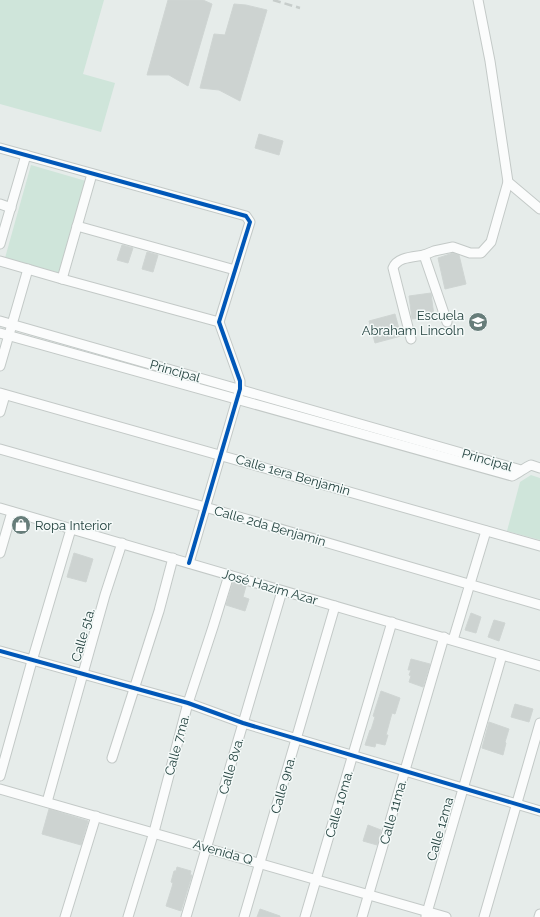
<svg xmlns="http://www.w3.org/2000/svg" width="540" height="917" viewBox="0 0 540 917" font-family="Raleway,sans-serif">
<rect width="100%" height="100%" fill="#e6ecea"/>
<g fill="#cfe5da">
<polygon points="0,0 104,0 83,74 115,83 101,132 0,104"/>
<polygon points="31,165 86,181 60,273 5,258"/>
<polygon points="531,475 540,478 540,540 507,531 520,482"/>
</g>
<g fill="#cdd3d1" stroke="#cfd5d3">
<polygon points="168,0 203,0 212,4 188,86 169,75 147,75"/>
<polygon points="234,4 246,5 267,10 240,101 219,90 200,88 214,34 225,35"/>
<polygon points="259,134 283,141 279,155 255,148"/>
<polygon points="122,245 133,248 128,263 117,260"/>
<polygon points="147,252 158,255 153,272 142,269"/>
<polygon points="453,253 459,255 466,284 445,289 438,258"/>
<polygon points="431,293 434,316 412,319 409,296"/>
<polygon points="395,314 401,336 375,343 369,321"/>
<polygon points="74,553 93,559 86,582 67,577"/>
<polygon points="233,582 246,586 243,597 249,599 245,611 226,605"/>
<polygon points="471,613 481,617 476,633 465,630"/>
<polygon points="494,620 505,623 499,641 488,637"/>
<polygon points="411,659 430,664 423,687 409,682 411,676 409,675 411,670 408,670"/>
<polygon points="381,691 400,698 395,714 392,713 386,735 388,735 385,745 376,743 375,747 365,745 370,730 371,730 375,717 373,716"/>
<polygon points="515,704 533,709 529,722 511,717"/>
<polygon points="489,722 509,729 505,742 506,743 503,755 482,748"/>
<polygon points="49,809 88,821 81,845 42,834"/>
<polygon points="368,825 381,830 377,845 363,841"/>
<polygon points="177,867 191,871 190,875 192,875 181,911 166,906 172,887 173,883 171,882 174,871 176,871"/>
<polygon points="260,909 280,916 280,917 257,917"/>
</g>
<g fill="none" stroke-linecap="round" stroke-linejoin="round">
<g stroke="#c3c9c7" stroke-width="11">
<g id="minor">
<polyline points="478,0 490,61 508,182 540,209"/>
<polyline points="0,148 246,216 250,222 219,322 240,381 240,389 189,563"/>
<polyline points="0,204 11,208"/>
<polyline points="77,226 235,270"/>
<polyline points="0,244 26,155"/>
<polyline points="0,261 62,279 219,322"/>
<polyline points="62,279 92,174"/>
<polyline points="0,321 521,470"/>
<polyline points="447,322 424,255 434,251 453,247 470,253 481,253 491,242 508,182"/>
<path d="M 0,333 L 512,476 C 519,473 524,468 531,465 L 540,468"/>
<path d="M 411,339 L 393,268 C 397,257 413,257 424,255"/>
<polyline points="0,366 28,269"/>
<polyline points="0,393 540,546"/>
<polyline points="0,412 5,395"/>
<polyline points="0,449 205,507 540,605"/>
<polyline points="0,508 540,666"/>
<polyline points="0,553 12,512"/>
<polyline points="453,640 486,531"/>
<polyline points="0,651 188,703 243,723 540,811"/>
<polyline points="112,758 159,611 173,558"/>
<polyline points="0,776 32,661 71,529"/>
<polyline points="0,789 446,917"/>
<polyline points="47,802 105,595 122,543"/>
<polyline points="426,916 502,655"/>
<polyline points="65,917 96,816"/>
<polyline points="128,917 154,832 188,703 213,627 229,575"/>
<polyline points="186,917 282,591"/>
<polyline points="244,917 335,606"/>
<polyline points="305,917 392,622"/>
<polyline points="362,917 444,637"/>
<polyline points="484,917 540,723"/>
<polyline points="539,917 540,914"/>
</g>
</g>
<use href="#minor" stroke="#fbfcfc" stroke-width="9"/>
<polyline stroke="#c7cdcb" stroke-width="2.5" stroke-dasharray="8 4" stroke-linecap="butt" points="273,0 300,8"/>
<g stroke="#f5faf9" stroke-width="6">
<g id="cycleway">
<polyline points="0,148 246,216 250,222 219,322 240,381 240,389 189,563"/>
<polyline points="0,651 188,703 243,723 540,811"/>
</g>
</g>
<use href="#cycleway" stroke="#0057b8" stroke-width="4"/>
</g>
<defs>
<g id="school-disc" transform="scale(1)"><circle r="9.5" fill="#677d7a" stroke="#f5faf9"/><path d="M0-5L7-2L0 1L-7-2ZM-4 1L0 2.5L4 1V4Q0 6-4 4Z" fill="#fff"/></g>
<g id="shop-disc" transform="scale(1)"><circle r="9.5" fill="#677d7a" stroke="#f5faf9"/><path d="M-5-2.5h2.3a2.7 3.5 0 0 1 5.4 0H5L5.5 6h-11ZM-1.5-2.5h3a1.5 2.3 0 0 0-3 0Z" fill="#fff"/></g>
</defs>
<g fill-rule="evenodd">
<use href="#school-disc" x="478" y="322"/>
<use href="#shop-disc" x="21" y="525"/>
</g>
<g text-anchor="middle" dominant-baseline="central" stroke-width="3" stroke-linejoin="round" paint-order="stroke">
<g font-size="13" fill="#22413e" stroke="#f5faf9" text-anchor="end">
<text x="464" y="315">Escuela<tspan x="464" dy="15">Abraham Lincoln</tspan></text>
<text x="35" y="525" text-anchor="start">Ropa Interior</text>
</g>
<g font-size="13" fill="#22413e" stroke="#f5faf9">
<text transform="translate(175 371) rotate(16)">Principal</text>
<text transform="translate(487 460) rotate(16)">Principal</text>
<text transform="translate(293 475) rotate(16)">Calle 1era Benjamin</text>
<text transform="translate(270 526) rotate(16)">Calle 2da Benjamin</text>
<text transform="translate(270 587) rotate(16)">José Hazim Azar</text>
<text transform="translate(83 635) rotate(-74)">Calle 5ta.</text>
<text transform="translate(177 745) rotate(-75)">Calle 7ma.</text>
<text transform="translate(231 766) rotate(-74)">Calle 8va.</text>
<text transform="translate(283 785) rotate(-74)">Calle 9na.</text>
<text transform="translate(339 804) rotate(-74)">Calle 10ma.</text>
<text transform="translate(393 812) rotate(-74)">Calle 11ma.</text>
<text transform="translate(440 829) rotate(-74)">Calle 12ma</text>
<text transform="translate(223 852) rotate(16)">Avenida Q</text>
</g>
</g>
</svg>
